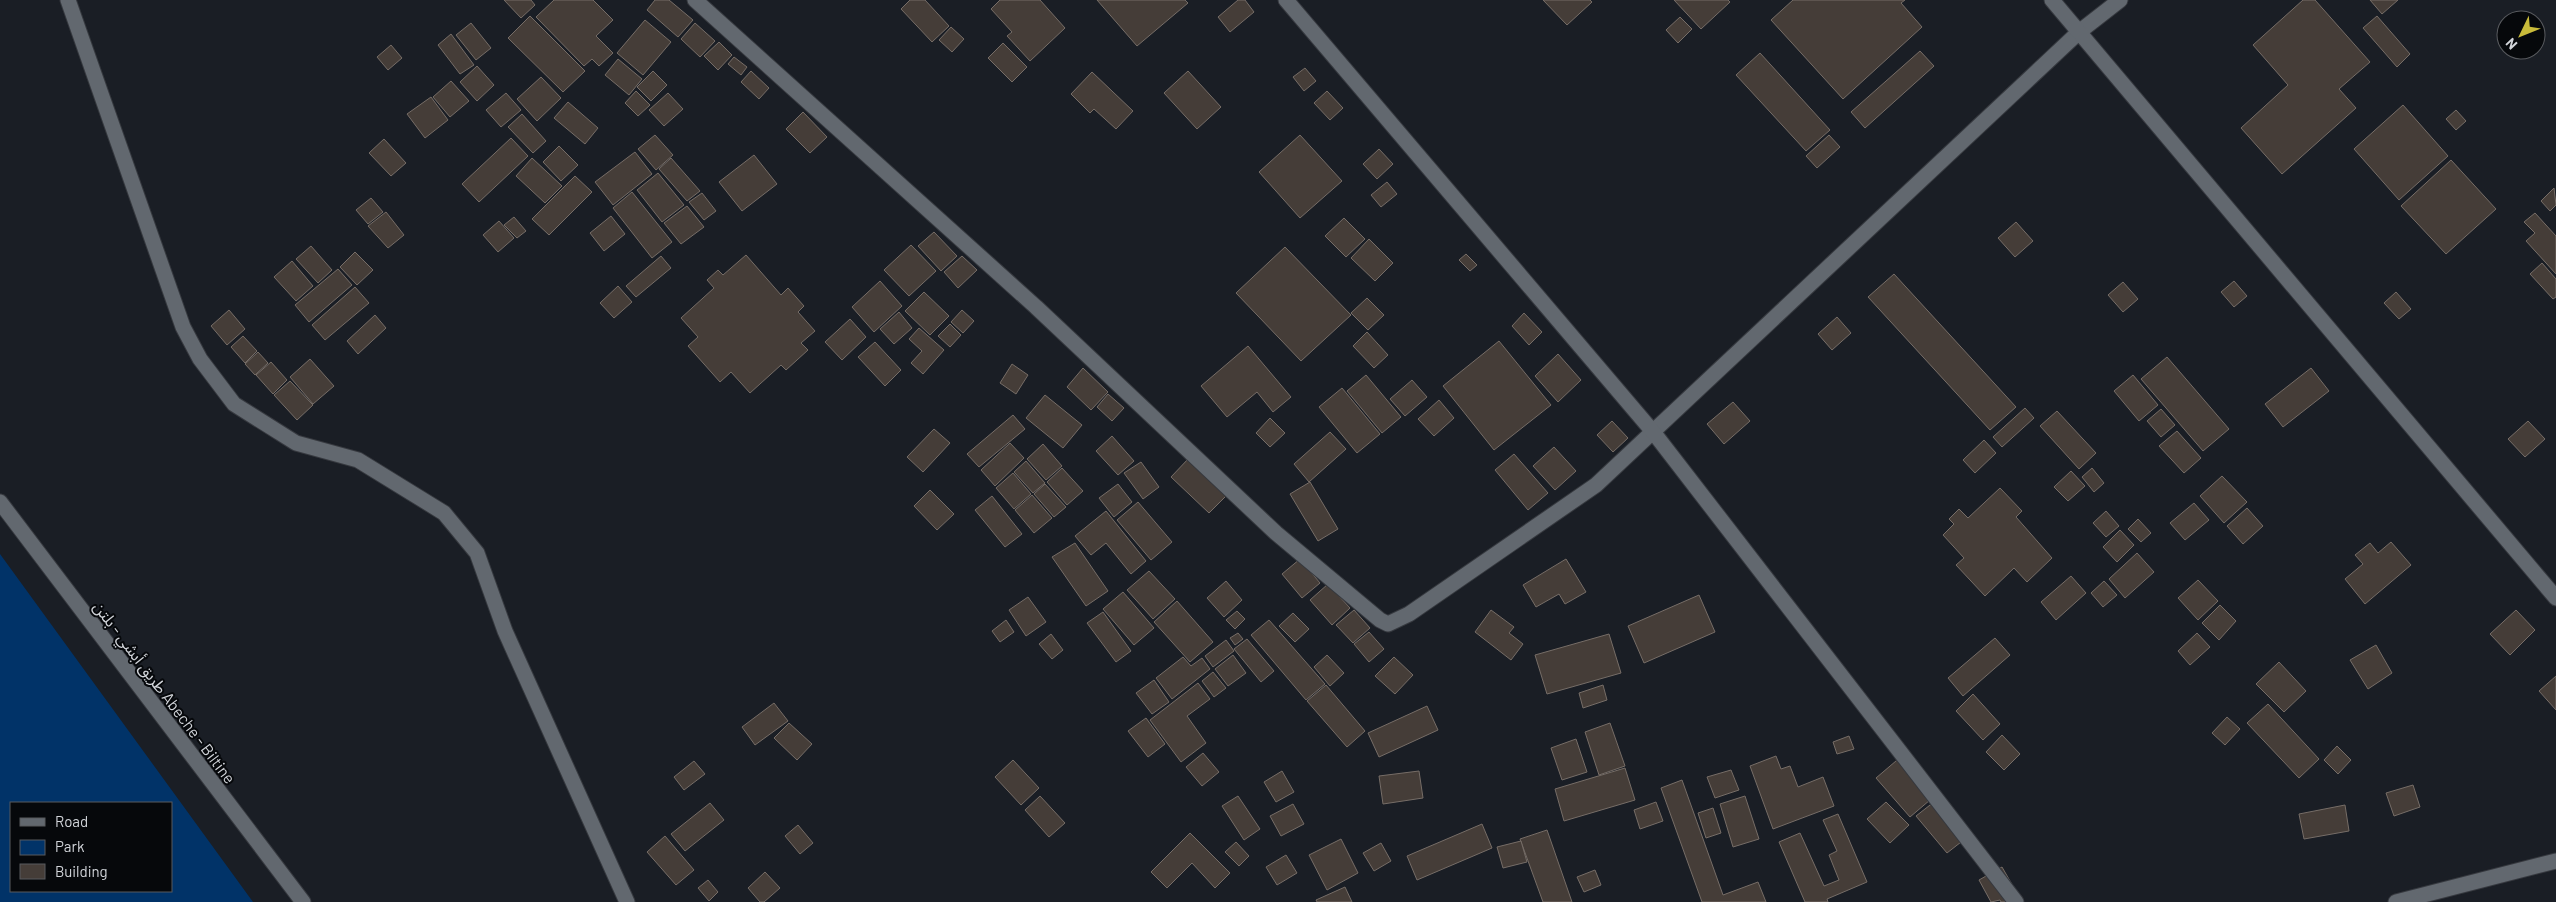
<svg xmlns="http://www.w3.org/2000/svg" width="2556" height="902" viewBox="0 0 2556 902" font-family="Barlow,'Noto Sans Arabic',sans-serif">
<rect width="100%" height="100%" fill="#1a1e25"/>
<path fill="#013368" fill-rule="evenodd" d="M 0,554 L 253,902 L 0,902 ZM 11,803 L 171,803 L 171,891 L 11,891 Z"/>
<g fill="#453d38" stroke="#766d67">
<polygon points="504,0 531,0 535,5 521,18"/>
<polygon points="554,0 593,0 613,20 596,36 613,53 599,66 592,59 584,66 536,17"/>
<polygon points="655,0 669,0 693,20 678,37 647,10"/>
<polygon points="910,0 925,0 949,26 932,42 901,9"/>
<polygon points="1000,0 1040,0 1065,28 1030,61 1007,36 1012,32 991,9"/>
<polygon points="1097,0 1185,0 1188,3 1137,46"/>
<polygon points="1238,0 1245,0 1254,12 1230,32 1218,17"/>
<polygon points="1543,0 1590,0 1592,2 1567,25"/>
<polygon points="1674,0 1728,0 1730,2 1701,29"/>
<polygon points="1793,0 1905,0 1901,3 1922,27 1843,99 1771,20"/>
<polygon points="2303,0 2315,0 2370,62 2339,89 2356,108 2282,174 2241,128 2288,85 2253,45"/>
<polygon points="2370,0 2398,0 2382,14"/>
<polygon points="530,16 585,71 563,92 508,38"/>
<polygon points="2377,16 2410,54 2397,67 2363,28"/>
<polygon points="1680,17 1692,29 1678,43 1666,30"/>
<polygon points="645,20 671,42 643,75 617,53"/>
<polygon points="471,23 491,48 476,60 456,35"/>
<polygon points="695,23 715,41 700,57 681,39"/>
<polygon points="951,27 964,39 952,52 939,40"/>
<polygon points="451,34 474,65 460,74 438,45"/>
<polygon points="719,42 732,55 718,70 704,56"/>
<polygon points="1003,43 1027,67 1012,82 988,58"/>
<polygon points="391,45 402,58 388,70 377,57"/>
<polygon points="1920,51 1934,66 1865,128 1851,112"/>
<polygon points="1760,53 1830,130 1806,151 1736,75"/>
<polygon points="734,57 747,67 741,75 728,64"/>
<polygon points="618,59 642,79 629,95 605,75"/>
<polygon points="477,66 494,85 477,101 460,82"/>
<polygon points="1305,68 1316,81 1304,91 1293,77"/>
<polygon points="653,71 667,85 651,101 637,87"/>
<polygon points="751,71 769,88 759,99 741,82"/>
<polygon points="1188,71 1221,107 1197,129 1164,93"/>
<polygon points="1092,72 1133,111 1116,129 1094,109 1090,113 1071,94"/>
<polygon points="541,77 561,98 537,121 517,99"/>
<polygon points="451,81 469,101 450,117 433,97"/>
<polygon points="636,91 650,105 638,116 625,103"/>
<polygon points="1327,91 1343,108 1330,120 1314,103"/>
<polygon points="506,93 521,110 501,127 486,110"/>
<polygon points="668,93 683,109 664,126 649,110"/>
<polygon points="431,97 448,120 425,138 407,114"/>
<polygon points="568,102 598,128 585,144 554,118"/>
<polygon points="2403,105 2448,156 2399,200 2354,149"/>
<polygon points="2456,110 2466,121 2456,130 2446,119"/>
<polygon points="803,112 827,137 810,153 786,129"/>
<polygon points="522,114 546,141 533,153 508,127"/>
<polygon points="655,135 673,155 656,170 638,149"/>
<polygon points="1300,135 1342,181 1300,218 1259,172"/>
<polygon points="1829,135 1840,147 1817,168 1806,156"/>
<polygon points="511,138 528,156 479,202 462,184"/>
<polygon points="384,139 406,163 391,176 369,153"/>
<polygon points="559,146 578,165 561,181 543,162"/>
<polygon points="1379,149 1393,164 1377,179 1363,164"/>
<polygon points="635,152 652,174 613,205 595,182"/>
<polygon points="754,155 777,184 742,211 719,182"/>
<polygon points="532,158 562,186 545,203 516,176"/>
<polygon points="671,158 700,191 687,201 659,169"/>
<polygon points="2451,160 2496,209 2446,254 2401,206"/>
<polygon points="658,173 684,205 662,222 637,190"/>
<polygon points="575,176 592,192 549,235 532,219"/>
<polygon points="1387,182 1397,194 1381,207 1371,195"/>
<polygon points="2554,188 2556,205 2550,211 2541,201"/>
<polygon points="632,192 672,242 652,258 613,208"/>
<polygon points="702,193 716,211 704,220 689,202"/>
<polygon points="371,198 383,212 368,224 356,210"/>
<polygon points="687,206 704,227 681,244 664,223"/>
<polygon points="386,212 404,235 388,248 368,226"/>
<polygon points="2535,213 2556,236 2556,274 2526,241 2535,233 2524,222"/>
<polygon points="611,216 625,234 604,251 590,233"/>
<polygon points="514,217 526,231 517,238 504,225"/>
<polygon points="1344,218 1365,239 1346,257 1325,236"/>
<polygon points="499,221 514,238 498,252 483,235"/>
<polygon points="2016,222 2033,241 2015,257 1998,238"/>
<polygon points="934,232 957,256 941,271 918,246"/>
<polygon points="1369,239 1393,263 1375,281 1351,258"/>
<polygon points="911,245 936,271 909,296 884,270"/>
<polygon points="311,246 332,270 318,283 296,259"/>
<polygon points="1285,247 1351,315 1301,361 1236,293"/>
<polygon points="355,252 373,270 357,285 340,267"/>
<polygon points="1466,254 1477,265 1470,271 1459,260"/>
<polygon points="746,255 781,295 788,288 804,306 798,312 815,331 801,343 808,350 786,370 781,365 750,393 731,372 720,382 688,346 698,337 681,318 714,288 707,280 718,270 723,275"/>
<polygon points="661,256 671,268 636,297 626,286"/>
<polygon points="962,256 977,270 958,288 944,272"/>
<polygon points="292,261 313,286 296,301 274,277"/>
<polygon points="2542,263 2556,279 2556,297 2553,299 2530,274"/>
<polygon points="338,269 352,285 309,322 295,305"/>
<polygon points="1894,274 2016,407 1990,430 1868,297"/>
<polygon points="880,281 902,306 874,332 852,307"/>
<polygon points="2234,281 2247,296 2234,307 2221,292"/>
<polygon points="2123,282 2138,299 2123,312 2108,295"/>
<polygon points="618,286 632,302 614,318 600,303"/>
<polygon points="355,287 369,303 325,340 312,325"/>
<polygon points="924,292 949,316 930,335 905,311"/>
<polygon points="2396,292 2411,309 2399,319 2384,303"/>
<polygon points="1367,298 1384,315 1368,330 1351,313"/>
<polygon points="229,310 245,329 227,345 211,326"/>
<polygon points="962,310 974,321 963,333 951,322"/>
<polygon points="899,312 912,328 894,344 880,329"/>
<polygon points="1524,313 1542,332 1529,345 1512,326"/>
<polygon points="375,315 386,328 358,354 347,341"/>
<polygon points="1837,317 1851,333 1832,350 1818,334"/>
<polygon points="850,319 866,337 842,360 825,342"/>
<polygon points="950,324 961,335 950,347 938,336"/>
<polygon points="919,328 944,350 923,374 911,363 922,351 909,339"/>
<polygon points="1367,332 1388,355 1374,368 1353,346"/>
<polygon points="243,336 257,351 245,363 231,347"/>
<polygon points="1499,341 1551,405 1494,450 1443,386"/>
<polygon points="875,342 901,370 885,386 858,357"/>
<polygon points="1248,346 1291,397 1273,412 1257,392 1227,417 1201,386"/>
<polygon points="258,352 268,363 255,375 245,364"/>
<polygon points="1558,354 1581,380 1558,402 1535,376"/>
<polygon points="2167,357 2229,429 2203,451 2141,379"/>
<polygon points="310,359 334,386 313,404 290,377"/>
<polygon points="271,362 287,380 273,394 256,375"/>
<polygon points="1012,364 1028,375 1016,394 1000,383"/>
<polygon points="1083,368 1108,392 1091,410 1067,387"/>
<polygon points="2311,368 2329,391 2283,427 2265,404"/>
<polygon points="1366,375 1401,417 1382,433 1347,391"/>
<polygon points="2133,375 2158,405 2139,421 2114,391"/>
<polygon points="1412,380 1427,397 1405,416 1390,399"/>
<polygon points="290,381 313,405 297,420 274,395"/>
<polygon points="1342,388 1380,434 1357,453 1319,407"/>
<polygon points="1108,394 1124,408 1112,421 1097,407"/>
<polygon points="1045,395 1082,425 1063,448 1026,418"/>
<polygon points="1439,400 1454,418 1434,436 1418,419"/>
<polygon points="1733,402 1750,421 1724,444 1707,424"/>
<polygon points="2025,408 2034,418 2002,447 1993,437"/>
<polygon points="2161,409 2175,425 2161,437 2147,421"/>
<polygon points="2057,411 2096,453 2079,469 2040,426"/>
<polygon points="1013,415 1025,429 979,467 967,454"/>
<polygon points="1270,418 1285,433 1270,447 1256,433"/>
<polygon points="1612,421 1628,438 1613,452 1597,435"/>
<polygon points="2528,421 2545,439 2525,457 2508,439"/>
<polygon points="934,429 950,443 923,472 907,457"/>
<polygon points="2177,431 2201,458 2184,473 2159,446"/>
<polygon points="1330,432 1346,449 1309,482 1294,464"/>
<polygon points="1112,436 1134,461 1118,475 1096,451"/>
<polygon points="1984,440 1996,453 1975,473 1963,460"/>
<polygon points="1010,443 1024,458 995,486 981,470"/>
<polygon points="1043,444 1062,466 1046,480 1027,459"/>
<polygon points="1554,447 1576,471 1555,490 1533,466"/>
<polygon points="1514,454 1548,493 1528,510 1495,470"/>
<polygon points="1189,458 1227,495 1209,513 1171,477"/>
<polygon points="1026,461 1045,483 1033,493 1014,472"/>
<polygon points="1141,462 1159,487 1143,499 1124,473"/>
<polygon points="1062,468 1083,491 1067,505 1047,482"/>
<polygon points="2092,468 2104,483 2094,492 2082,477"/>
<polygon points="2071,471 2085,486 2068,501 2054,487"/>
<polygon points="1013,473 1031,494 1014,509 996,488"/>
<polygon points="2222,476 2247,502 2224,523 2200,496"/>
<polygon points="1310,482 1338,529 1318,541 1290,494"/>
<polygon points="1045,484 1066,507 1054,517 1034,494"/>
<polygon points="1118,484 1132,502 1114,517 1099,498"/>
<polygon points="2000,488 2022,511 2016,517 2052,558 2027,582 2014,568 1985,596 1956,565 1964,558 1943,535 1954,524 1949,519 1959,509 1968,518"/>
<polygon points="930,490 954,514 937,530 914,506"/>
<polygon points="1032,495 1052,518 1034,533 1015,510"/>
<polygon points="992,496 1022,534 1005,547 975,510"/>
<polygon points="1138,502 1172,542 1151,560 1117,520"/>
<polygon points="2194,503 2209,520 2185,540 2170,523"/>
<polygon points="2247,508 2263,526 2243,544 2227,526"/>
<polygon points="1106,511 1146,561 1131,574 1106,543 1091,555 1075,536"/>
<polygon points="2106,511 2119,526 2106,537 2093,523"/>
<polygon points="2138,519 2151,533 2141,542 2128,529"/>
<polygon points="2120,530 2134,545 2117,562 2103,547"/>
<polygon points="2391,542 2411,565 2365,604 2345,579 2363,564 2355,555 2370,543 2378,553"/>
<polygon points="1075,543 1108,591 1086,606 1052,557"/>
<polygon points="2137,553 2154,572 2125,598 2109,579"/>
<polygon points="1300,559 1320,583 1302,598 1282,574"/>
<polygon points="1566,559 1586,592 1565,604 1559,594 1536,607 1523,585"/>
<polygon points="1149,571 1175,599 1153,619 1127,590"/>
<polygon points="2071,576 2086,593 2056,620 2041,602"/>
<polygon points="2198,580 2218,601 2198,620 2178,598"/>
<polygon points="1226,581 1242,600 1224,617 1207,598"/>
<polygon points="2104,581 2117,595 2103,607 2091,593"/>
<polygon points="1328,584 1350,608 1332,625 1310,600"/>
<polygon points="1123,592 1154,628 1134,645 1103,609"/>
<polygon points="1699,595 1715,632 1644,663 1628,626"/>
<polygon points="1028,597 1046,622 1026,636 1009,610"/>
<polygon points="1177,601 1213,642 1190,662 1154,622"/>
<polygon points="2220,605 2236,621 2219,640 2202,623"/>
<polygon points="1354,610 1370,628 1353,643 1336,625"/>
<polygon points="1491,610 1514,627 1509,633 1523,644 1511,660 1475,632"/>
<polygon points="2516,610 2535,630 2510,655 2490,634"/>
<polygon points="1237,611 1245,619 1235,629 1226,620"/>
<polygon points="1103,612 1131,651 1116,662 1087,623"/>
<polygon points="1293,613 1309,629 1295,642 1279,626"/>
<polygon points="1006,620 1014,632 1000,642 992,631"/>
<polygon points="1269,620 1325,684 1306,700 1251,635"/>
<polygon points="1369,632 1384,649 1369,662 1354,644"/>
<polygon points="1238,633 1243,639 1235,645 1230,638"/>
<polygon points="2197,633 2210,647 2190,665 2178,651"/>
<polygon points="1051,634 1063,650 1052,659 1039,644"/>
<polygon points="1609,634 1621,673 1547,694 1535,655"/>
<polygon points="1995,638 2010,655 1963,696 1948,678"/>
<polygon points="1247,639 1274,671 1261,682 1234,649"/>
<polygon points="1226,640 1234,651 1213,667 1205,656"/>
<polygon points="2376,645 2392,673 2368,689 2350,660"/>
<polygon points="1233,655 1246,673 1228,686 1215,669"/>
<polygon points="1327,655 1344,673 1330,686 1314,667"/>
<polygon points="1183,657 1191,666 1202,658 1210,669 1172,699 1156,678"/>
<polygon points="1394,657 1413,675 1395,694 1375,676"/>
<polygon points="2279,662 2306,691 2284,712 2256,684"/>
<polygon points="1213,672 1226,688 1214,697 1202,681"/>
<polygon points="2556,676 2556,710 2539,691"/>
<polygon points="1154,680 1169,702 1152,714 1136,693"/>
<polygon points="1198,683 1210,699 1187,716 1206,743 1181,762 1150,720"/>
<polygon points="1326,685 1365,731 1347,747 1307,701"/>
<polygon points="1603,685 1607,700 1583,708 1579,693"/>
<polygon points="1973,694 2000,724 1983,740 1956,711"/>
<polygon points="774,703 788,721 755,745 742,727"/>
<polygon points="2268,704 2319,759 2299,778 2247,723"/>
<polygon points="1427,706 1438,730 1379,757 1368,733"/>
<polygon points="2227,717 2240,729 2225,745 2212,733"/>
<polygon points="1146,718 1165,744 1148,757 1128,731"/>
<polygon points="789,723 812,744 797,760 774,738"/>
<polygon points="1610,723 1625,766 1599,775 1585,732"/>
<polygon points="2002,735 2020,754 2004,770 1986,752"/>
<polygon points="1849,736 1854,749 1837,754 1833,742"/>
<polygon points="1576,739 1587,772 1562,780 1551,748"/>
<polygon points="2337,746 2351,760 2338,774 2324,760"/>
<polygon points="1203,753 1219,772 1202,786 1186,767"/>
<polygon points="1903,755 1937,794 1910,817 1876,778"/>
<polygon points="1776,756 1781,769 1790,766 1798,787 1823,777 1834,806 1773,829 1750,766"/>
<polygon points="1013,760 1039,788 1021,805 995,777"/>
<polygon points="694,761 705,774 684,790 674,777"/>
<polygon points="1625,768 1635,800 1564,821 1555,789"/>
<polygon points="1731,770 1739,790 1715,798 1707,777"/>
<polygon points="1282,771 1294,792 1276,802 1264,782"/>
<polygon points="1419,771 1423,798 1383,804 1379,776"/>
<polygon points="1682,780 1723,895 1758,882 1766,902 1702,902 1661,788"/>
<polygon points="2413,785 2420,807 2394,816 2386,793"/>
<polygon points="1040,796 1065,823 1049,837 1025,810"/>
<polygon points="1238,796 1260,829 1244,840 1222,806"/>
<polygon points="1745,796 1759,839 1733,847 1720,804"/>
<polygon points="1939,798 1970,835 1947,853 1916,816"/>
<polygon points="1656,802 1663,821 1640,829 1634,810"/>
<polygon points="1886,802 1909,825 1890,843 1867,819"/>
<polygon points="710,803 724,820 685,851 671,834"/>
<polygon points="1293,804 1304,824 1281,836 1270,816"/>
<polygon points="2345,805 2349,831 2304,839 2299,814"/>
<polygon points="1713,808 1721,833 1706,838 1698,813"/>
<polygon points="1838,814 1867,882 1827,899 1828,902 1805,902 1779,842 1800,833 1824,886 1839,880 1829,855 1837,851 1823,820"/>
<polygon points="1482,824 1492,848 1417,880 1407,856"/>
<polygon points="798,825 813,843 800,854 785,836"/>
<polygon points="1547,830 1572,902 1543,902 1520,839"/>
<polygon points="1190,833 1230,873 1215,888 1192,863 1167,888 1151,872"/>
<polygon points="665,836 694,870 676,885 647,852"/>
<polygon points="1341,839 1358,873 1327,890 1309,855"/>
<polygon points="1521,841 1527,862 1503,868 1497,847"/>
<polygon points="1236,842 1249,856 1239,866 1225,852"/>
<polygon points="1381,843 1391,861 1374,871 1363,853"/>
<polygon points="1286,855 1297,873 1277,885 1266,867"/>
<polygon points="2002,867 2022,902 2001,902 2000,900 1991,902 1979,880"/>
<polygon points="1595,870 1601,885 1584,892 1577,877"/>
<polygon points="765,872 780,888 764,902 760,902 748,888"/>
<polygon points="708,880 718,892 709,901 698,888"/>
<polygon points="1345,887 1352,902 1317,902 1316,900"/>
</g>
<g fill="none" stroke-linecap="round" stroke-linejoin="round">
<g stroke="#36393f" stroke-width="17">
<g id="street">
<polyline points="68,0 183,327 200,359 234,404 296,443 358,460 444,513 477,553 505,631 627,902"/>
<polyline points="695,0 1036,307 1276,533 1380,620 1388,624 1409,614 1596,485 2079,32 2120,0"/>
<polyline points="1286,0 1654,433 2016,902"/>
<polyline points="2052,0 2556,598"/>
</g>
</g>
<g stroke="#36393f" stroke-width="17">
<g id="secondary">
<polyline points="0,502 303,902"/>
<polyline points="2396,902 2556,861"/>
</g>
</g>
<use href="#street" stroke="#62686f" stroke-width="15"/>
<use href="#secondary" stroke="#62686f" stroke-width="15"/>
</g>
<g text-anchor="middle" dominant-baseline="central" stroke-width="4" stroke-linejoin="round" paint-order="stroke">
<g font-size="16" fill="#d2d5da" stroke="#06080b">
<text transform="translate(165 692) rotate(53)">طريق أبشي - بلتن Abeche - Biltine</text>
</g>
</g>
<rect x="10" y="802" width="162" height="90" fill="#06080b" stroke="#585a5e"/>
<rect x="20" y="818" width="25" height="8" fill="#62686f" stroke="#585a5e"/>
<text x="55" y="827" font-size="15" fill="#d2d5da">Road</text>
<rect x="20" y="840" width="25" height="15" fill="#013368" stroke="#585a5e"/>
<text x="55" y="852" font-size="15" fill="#d2d5da">Park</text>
<rect x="20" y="864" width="25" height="15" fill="#453d38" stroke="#585a5e"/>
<text x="55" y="877" font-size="15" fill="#d2d5da">Building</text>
<g transform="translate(2521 35) rotate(227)"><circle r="24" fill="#06080b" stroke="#585a5e"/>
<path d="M0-4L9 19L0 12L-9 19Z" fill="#c9bb3a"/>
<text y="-8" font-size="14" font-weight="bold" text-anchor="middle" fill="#d2d5da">N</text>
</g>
</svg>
